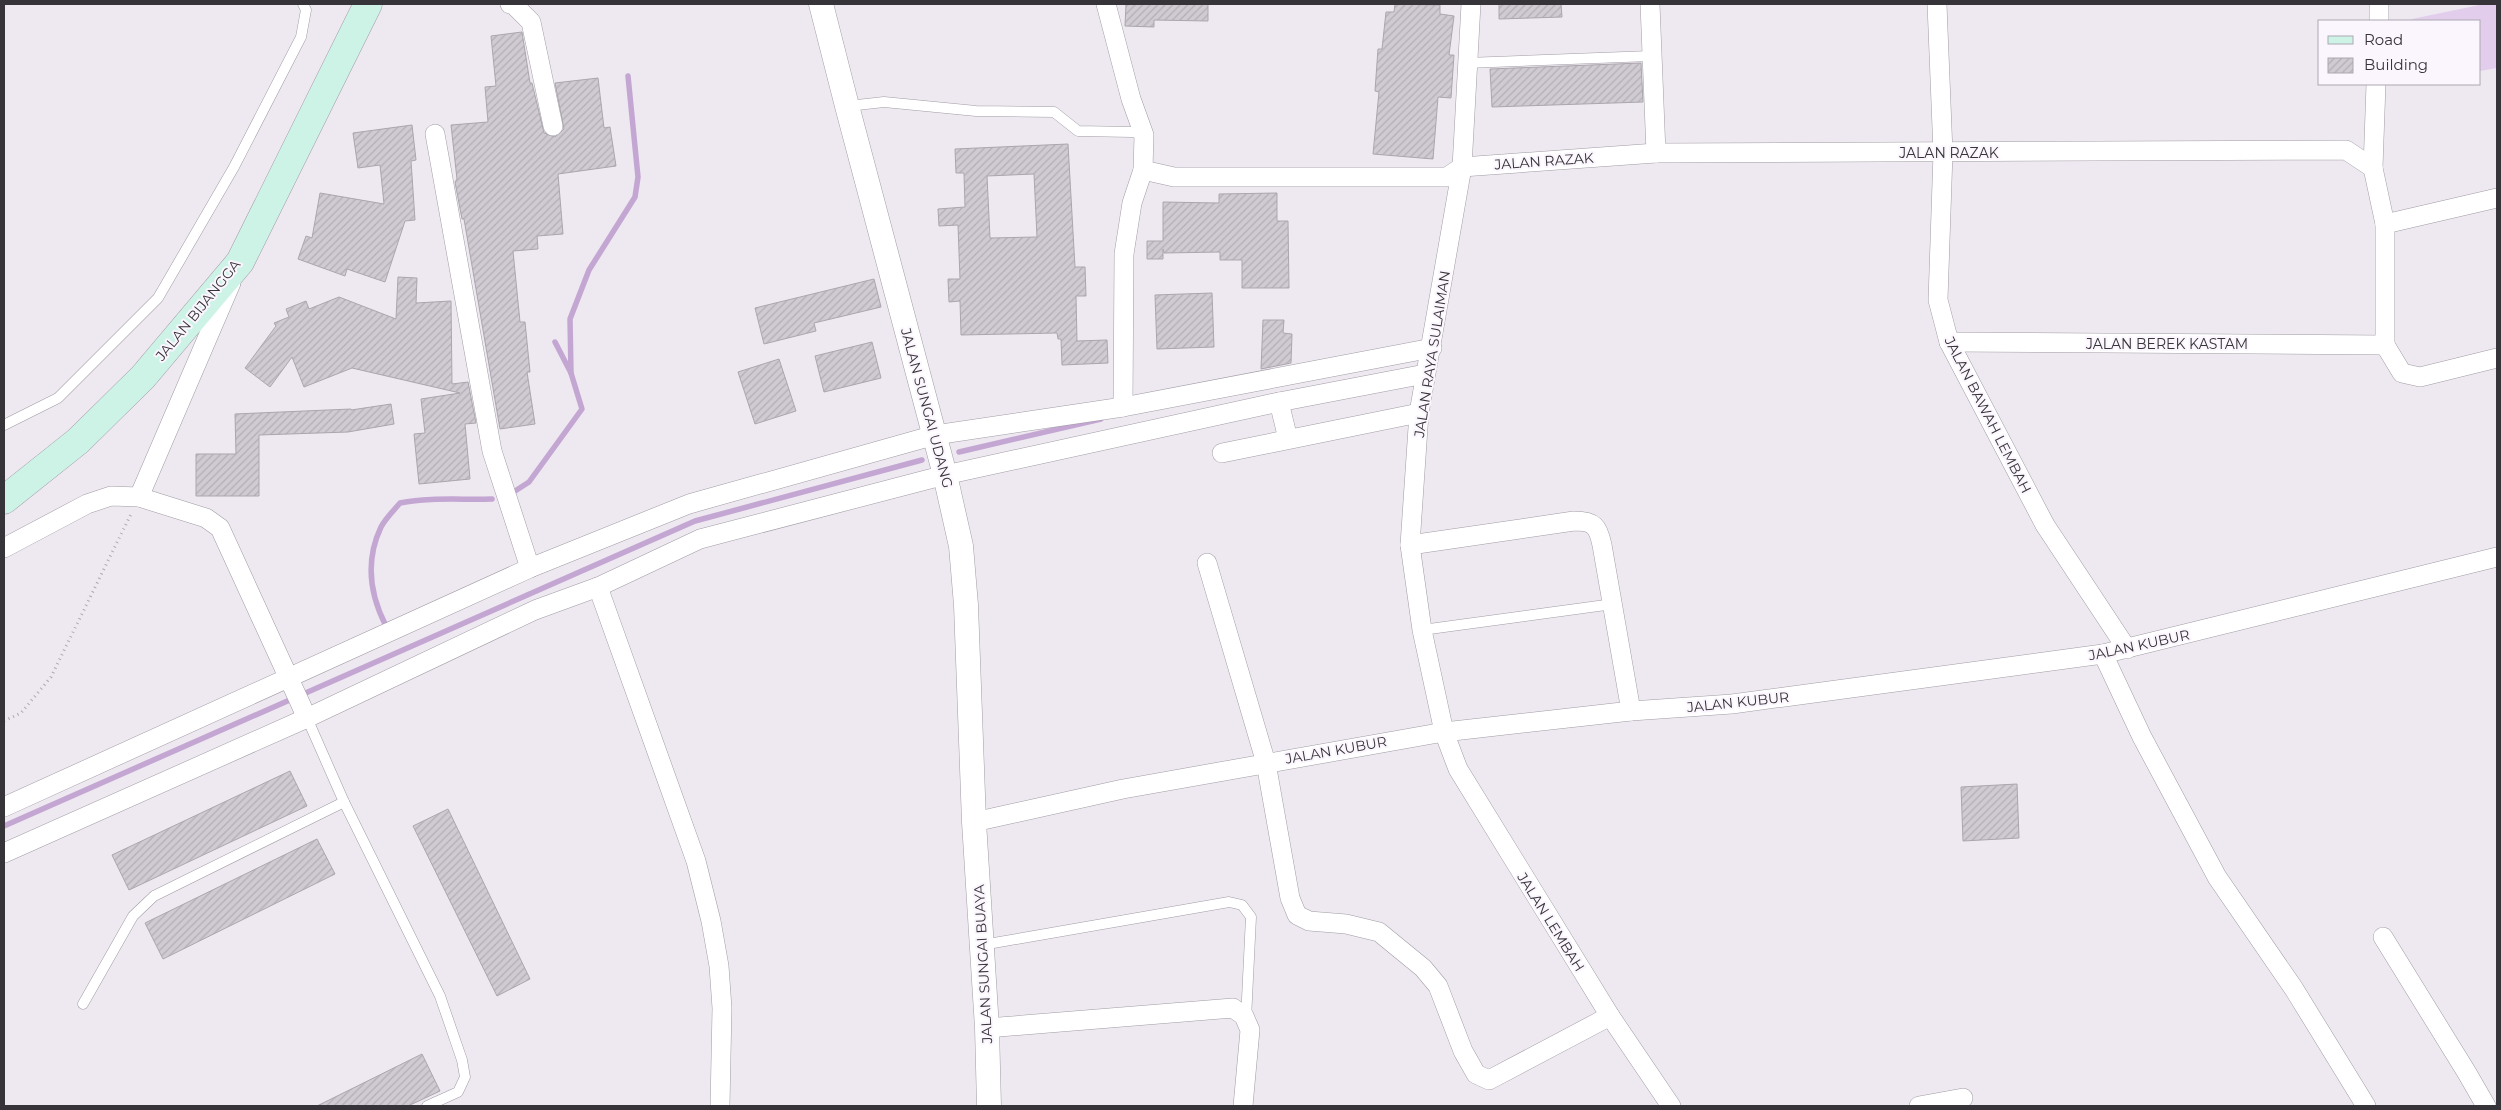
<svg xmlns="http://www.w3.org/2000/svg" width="2501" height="1110" viewBox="0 0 2501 1110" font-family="Montserrat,sans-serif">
<defs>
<pattern id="building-hatch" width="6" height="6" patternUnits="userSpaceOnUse" patternTransform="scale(1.25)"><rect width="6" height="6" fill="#d0cad3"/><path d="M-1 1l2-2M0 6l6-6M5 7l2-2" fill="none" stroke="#b3aeb6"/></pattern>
</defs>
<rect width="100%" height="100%" fill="#eee8f1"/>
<polygon fill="#e2ceec" points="2484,4 2497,4 2497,68 2480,71 2480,21 2412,21 2412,19"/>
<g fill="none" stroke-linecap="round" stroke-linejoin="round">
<g stroke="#c4a6d2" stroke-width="5.5">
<polyline points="571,373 570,319 589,270 635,197 638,177 628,76"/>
<polyline points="959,452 1101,419"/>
<polyline points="512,493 529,482 582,409 571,373 555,342"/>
<path d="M 386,626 C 370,595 365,561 381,527 C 385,519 394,510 400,503 C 430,497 461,500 492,499"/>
<polyline points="4,826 695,521 922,460"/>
</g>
</g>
<g fill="url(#building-hatch)" stroke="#aba6ae" fill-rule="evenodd">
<polygon points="1126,4 1208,4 1208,21 1154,20 1154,27 1125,26"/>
<polygon points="1395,4 1440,5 1440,14 1454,16 1449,55 1454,55 1451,98 1438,97 1433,159 1373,154 1379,92 1375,91 1378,49 1382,49 1386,12 1394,12"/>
<polygon points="1499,4 1561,4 1562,17 1499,19"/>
<polygon points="522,32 530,83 532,83 544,133 555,137 564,129 555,83 598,78 604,128 610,127 616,166 558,174 563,234 537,236 538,249 513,251 520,322 525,322 530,372 527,372 535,424 500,429 464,219 462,219 455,182 457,179 451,125 488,122 485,87 496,86 491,36"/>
<polygon points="1641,63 1643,102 1492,107 1490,69"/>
<polygon points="412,125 416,160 411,161 415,220 405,221 385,282 347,269 345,276 298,259 306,236 312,238 320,193 384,204 380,165 358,168 353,133"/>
<path d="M 1068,144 L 1075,267 L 1085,267 L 1086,296 L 1076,296 L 1077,341 L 1107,340 L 1108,363 L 1062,365 L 1061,339 L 1058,339 L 1057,333 L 961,335 L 960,301 L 949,302 L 948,279 L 960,279 L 958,225 L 939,226 L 938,209 L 965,207 L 964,173 L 956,173 L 955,149 ZM 1034,174 L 1037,237 L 990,238 L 987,176 Z"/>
<polygon points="1277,193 1277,221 1288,221 1289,288 1242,288 1242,260 1220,260 1220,252 1164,253 1163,249 1163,259 1147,259 1147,241 1163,241 1163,202 1219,203 1219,194"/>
<polygon points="398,277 417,278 416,303 451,301 452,384 468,382 476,423 465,424 470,479 419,484 414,434 425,433 421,399 460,393 352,368 304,387 292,357 270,387 245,368 276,326 274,323 289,317 286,309 306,301 309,309 339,297 396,319"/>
<polygon points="874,279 881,307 814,323 816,331 764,344 755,308"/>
<polygon points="1212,293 1214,347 1157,349 1155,295"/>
<polygon points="1263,320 1284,320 1283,333 1292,334 1291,363 1261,369"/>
<polygon points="872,342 881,378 824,392 815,356"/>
<polygon points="779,359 796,411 755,424 738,372"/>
<polygon points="391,404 394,424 348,432 259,435 259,496 196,496 196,454 236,454 235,414 351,409 351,410"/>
<polygon points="290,771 307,806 129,890 112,855"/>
<polygon points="2017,784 2019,838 1963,841 1961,787"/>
<polygon points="448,809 530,979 497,996 413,826"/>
<polygon points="317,839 335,874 163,959 145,923"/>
<polygon points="422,1054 440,1091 408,1106 317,1106"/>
</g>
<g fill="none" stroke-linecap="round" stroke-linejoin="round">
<g stroke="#a19ca4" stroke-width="11">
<g id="service">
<polyline points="1466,63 1651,56"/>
<polyline points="848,106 884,102 976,111 1054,112 1078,131 1132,132 1144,135"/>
<polyline points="4,425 58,398 158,298 234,167 301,37 306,10 303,4"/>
<polyline points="1422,630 1613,604"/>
<polyline points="307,718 344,802 440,996 462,1060 465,1077 458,1092 427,1106"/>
<polyline points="982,945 1229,902 1242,905 1251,917 1246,1019"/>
<polyline points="83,1004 133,916 154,896 344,802"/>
</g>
</g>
<g stroke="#a19ca4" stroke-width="20">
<g id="minor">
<polyline points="510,4 514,5 531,22 553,126"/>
<polyline points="1106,4 1131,99 1144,135 1143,170 1132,203 1124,254 1123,407"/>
<polyline points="1471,4 1462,167 1419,413 1410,545 1422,630 1444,732 1458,769 1610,1016 1671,1106"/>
<polyline points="1650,4 1656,153"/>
<polyline points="1937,4 1943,153 1938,300 1949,342 2045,525 2127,649"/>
<polyline points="2379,21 2379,4"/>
<polyline points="435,134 492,451 530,568"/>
<polyline points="2373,168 2376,84"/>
<polyline points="1143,170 1174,177 1447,177 1462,167 1656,153 2346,150 2373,168 2385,224"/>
<polyline points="1949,342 2385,345"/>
<polyline points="2385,345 2385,224 2497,198"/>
<polyline points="2385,345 2402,373 2420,377 2497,358"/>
<polyline points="1279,402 1288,439"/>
<polyline points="1222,453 1419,413"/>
<polyline points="139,497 231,283"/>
<path d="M 1410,545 L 1574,521 C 1594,521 1598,526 1602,545 L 1631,711"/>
<polyline points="4,548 87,504 111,496 139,497 206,518 220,528 307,718"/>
<polyline points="1207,563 1266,763 1290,898 1297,915 1309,921 1346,924 1379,932 1423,968 1438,986 1463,1051 1476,1074 1489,1080 1610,1016"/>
<polyline points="598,587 696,861 711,921 719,966 722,1008 720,1106"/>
<polyline points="2103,654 2142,737 2217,877 2294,989 2366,1106"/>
<polyline points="4,807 530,568 689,504 935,435 1123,407 1432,348"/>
<polyline points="974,822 1123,789 1444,732 1631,711 1732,704 2103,654 2497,557"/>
<polyline points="4,853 307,718 535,610 598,587 700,539 945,475 1279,402 1425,374"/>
<polyline points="2383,937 2467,1073 2486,1106"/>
<polyline points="987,1028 1233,1008 1244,1016 1250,1030 1243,1106"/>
<polyline points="1919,1106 1963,1098"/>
</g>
</g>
<g stroke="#a19ca4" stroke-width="25">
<polyline id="tertiary" points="821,4 847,106 945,475 961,546 966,605 974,822 987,1028 989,1106"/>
</g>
<g stroke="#a19ca4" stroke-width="29">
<polyline id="secondary" points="4,500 78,441 143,377 240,262 368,4"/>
</g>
<polyline stroke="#aea9b1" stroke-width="3" stroke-dasharray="1 4" stroke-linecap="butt" points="4,721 21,713 51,677 131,514"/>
<use href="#service" stroke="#fff" stroke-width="10"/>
<use href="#minor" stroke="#fff" stroke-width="19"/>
<use href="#tertiary" stroke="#fff" stroke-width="24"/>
<use href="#secondary" stroke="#cdf3e7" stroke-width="28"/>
</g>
<g text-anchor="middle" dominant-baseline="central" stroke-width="4" stroke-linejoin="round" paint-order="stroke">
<g font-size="14" fill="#363438" stroke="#fbf5fe">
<text x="1949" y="153">JALAN RAZAK</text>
<text transform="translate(1544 161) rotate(-4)">JALAN RAZAK</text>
<text transform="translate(198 310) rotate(-51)">JALAN BIJANGGA</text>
<text x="2167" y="344">JALAN BEREK KASTAM</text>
<text transform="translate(1432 354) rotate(-81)">JALAN RAYA SULAIMAN</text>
<text transform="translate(927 408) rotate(75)">JALAN SUNGAI UDANG</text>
<text transform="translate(1988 415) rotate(63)">JALAN BAWAH LEMBAH</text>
<text transform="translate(2139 645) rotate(-12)">JALAN KUBUR</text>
<text transform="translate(1738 702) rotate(-6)">JALAN KUBUR</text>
<text transform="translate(1336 750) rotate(-10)">JALAN KUBUR</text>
<text transform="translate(1551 922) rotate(58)">JALAN LEMBAH</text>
<text transform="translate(983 964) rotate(-93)">JALAN SUNGAI BUAYA</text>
</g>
</g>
<rect width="2501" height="1110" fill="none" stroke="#363438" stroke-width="10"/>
<rect x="2318" y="20" width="162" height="65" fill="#fbf5fe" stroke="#aca8af"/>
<rect x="2328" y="36" width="25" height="8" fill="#cdf3e7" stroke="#aca8af"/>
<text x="2364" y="45" font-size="15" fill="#363438">Road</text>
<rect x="2328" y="58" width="25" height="15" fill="url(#building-hatch)" stroke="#aca8af"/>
<text x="2364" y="70" font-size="15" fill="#363438">Building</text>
</svg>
